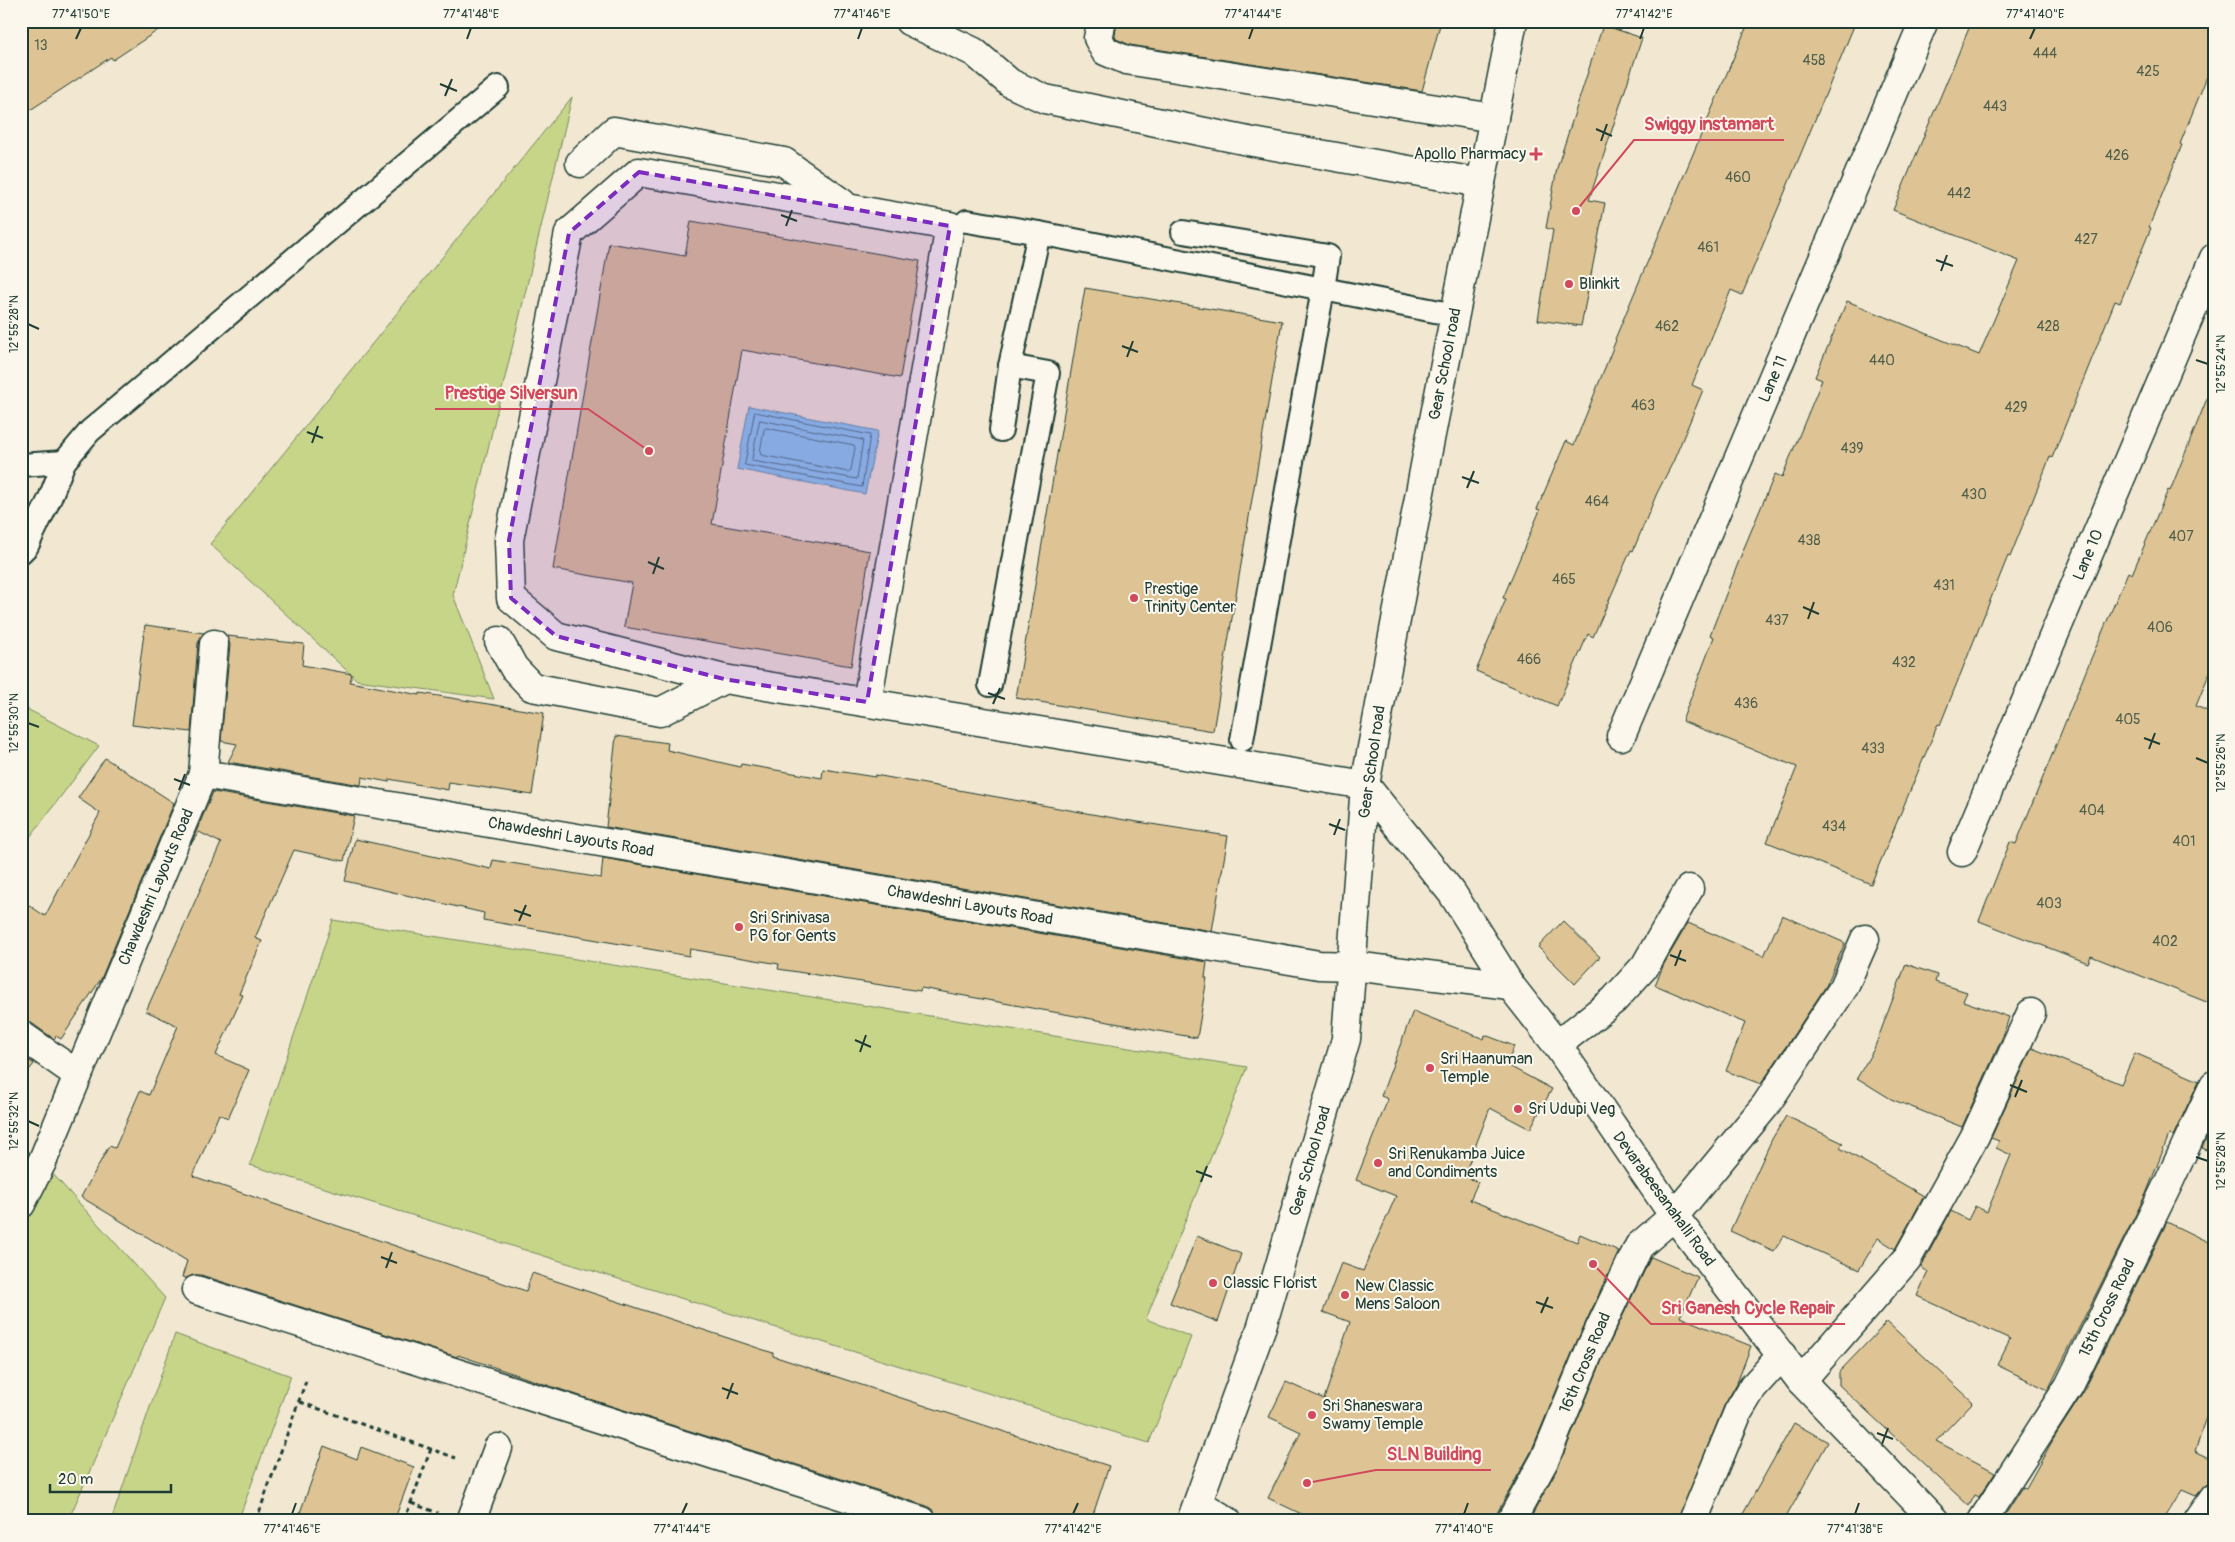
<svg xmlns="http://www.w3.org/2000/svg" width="2235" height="1542" viewBox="0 0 2235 1542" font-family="Pangolin,sans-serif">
<rect width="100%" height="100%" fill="#f2e8d2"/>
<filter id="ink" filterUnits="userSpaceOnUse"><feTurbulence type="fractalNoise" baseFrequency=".02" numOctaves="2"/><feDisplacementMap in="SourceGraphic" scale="10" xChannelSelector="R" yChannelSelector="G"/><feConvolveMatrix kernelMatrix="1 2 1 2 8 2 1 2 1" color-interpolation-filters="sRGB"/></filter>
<g filter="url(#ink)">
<g fill="#c7d589" stroke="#73895e">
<polygon points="572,97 453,595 494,699 357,680 210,544"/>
<polygon points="21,706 99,746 21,849"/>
<polygon points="333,920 1247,1067 1146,1319 1191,1337 1149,1443 250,1165"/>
<polygon points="21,1146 42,1162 165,1298 68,1521 21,1521"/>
<polygon points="175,1334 291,1376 238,1521 111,1521"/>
</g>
<polygon fill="#8acaeb" stroke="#5f92a2" points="749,406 878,431 865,494 737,469"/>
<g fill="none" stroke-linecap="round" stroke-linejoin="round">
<g stroke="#4a757d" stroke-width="1">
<polygon points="755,412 870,435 862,487 745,465"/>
<polygon points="760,420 863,440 857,479 752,461"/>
<polygon points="766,428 854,445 855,448 851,470 848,472 761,455 760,452 764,430"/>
</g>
</g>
<g fill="#dec494" stroke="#1f3d34">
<polygon points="21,21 172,21 113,60 111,57 21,116"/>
<polygon points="1117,21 1441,21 1422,91 1130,45 1116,39 1115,36"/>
<polygon points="1749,21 1856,21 1742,295 1731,290 1692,385 1703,390 1673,462 1657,493 1633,551 1631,550 1593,637 1588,634 1557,706 1476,671 1506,599 1503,598 1540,510 1537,509 1566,441 1574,445 1616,340 1615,339"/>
<polygon points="1972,21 2214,21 2214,59 2180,144 2182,145 2149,227 2151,228 2120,303 2115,301 2052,458 2050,457 2010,557 2008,556 1940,725 1938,724 1871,884 1767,842 1797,767 1682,721 1714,637 1710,635 1744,548 1775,474 1782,477 1822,380 1815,377 1847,301 1979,355 2019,261 1893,210"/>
<polygon points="1603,25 1642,38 1589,200 1605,203 1581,326 1538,320 1553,230 1546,228 1557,168"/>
<polygon points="691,221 920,261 900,378 742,350 712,524 870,551 851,666 624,627 632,583 553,569 609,243 685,256"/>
<polygon points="1085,288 1282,321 1213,731 1016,698"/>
<polygon points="2212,386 2214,662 2196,706 2214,714 2214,1005 2091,956 2088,963 1979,921 2010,842 2016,844 2090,661 2128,572 2132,574 2168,490 2170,491"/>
<polygon points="145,625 204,633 198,643 191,732 132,725"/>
<polygon points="227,636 304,644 302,665 352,674 350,682 420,695 420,693 544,713 532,795 449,782 448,790 389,779 389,782 362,777 361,785 228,762 237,744 221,741 230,645"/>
<polygon points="616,736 668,743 667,750 740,767 741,764 822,778 823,769 875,777 875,775 1125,820 1228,836 1212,931 606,827"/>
<polygon points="105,758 174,803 101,979 61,1039 56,1036 54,1039 30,1022 21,1020 21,900 45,916 100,813 78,798"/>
<polygon points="213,792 354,816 344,861 294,850 255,938 262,941 239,994 243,995 216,1055 249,1070 228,1118 219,1114 193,1176 526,1291 532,1273 773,1353 773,1356 1109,1466 1091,1521 940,1521 937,1520 934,1511 927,1506 586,1398 458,1355 457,1357 201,1275 193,1275 186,1278 182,1277 187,1261 81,1197 109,1146 115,1148 140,1091 149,1095 178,1026 146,1011 221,843 199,832 191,844"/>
<polygon points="355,839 491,869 493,860 601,878 603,858 1207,962 1205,978 1207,978 1197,1038 921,988 920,991 778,969 779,964 690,949 689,956 483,920 484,913 345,881"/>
<polygon points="1782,915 1845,943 1826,986 1761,1084 1726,1071 1745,1023 1655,985 1664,964 1688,923 1764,956"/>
<polygon points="1563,921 1600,957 1575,984 1538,947"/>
<polygon points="1906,964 1937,975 1935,982 1967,992 1963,1001 2009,1017 2003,1036 1962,1127 1891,1099 1857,1078 1874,1049"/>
<polygon points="1413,1011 1484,1039 1485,1035 1514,1046 1507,1065 1552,1089 1530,1129 1490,1108 1464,1176 1478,1182 1470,1200 1577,1242 1580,1234 1619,1251 1577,1341 1531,1452 1497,1513 1495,1521 1316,1521 1268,1498 1301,1432 1269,1417 1286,1382 1324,1399 1350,1322 1323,1312 1341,1263 1363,1271 1396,1196 1356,1180 1388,1099 1381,1096"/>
<polygon points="2032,1048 2121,1084 2135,1053 2199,1081 2173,1136 2169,1135 2146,1194 2048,1390 1997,1365 2010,1339 1917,1296 1928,1272 1921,1267 1951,1211 1968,1220 1975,1206 1987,1212 2011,1155 1996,1148 1999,1141 1991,1138"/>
<polygon points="21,1054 34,1064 21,1080"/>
<polygon points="1786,1116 1843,1143 1840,1148 1924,1196 1895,1249 1878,1238 1859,1270 1784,1236 1774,1251 1730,1231 1772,1139"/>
<polygon points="2214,1123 2214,1153 2202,1148"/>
<polygon points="2167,1222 2214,1245 2214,1398 2195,1451 2214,1460 2213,1483 2207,1484 2196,1496 2182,1490 2163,1521 2008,1521 2009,1518 2005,1515 2023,1487 2026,1488 2054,1438 2083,1393"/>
<polygon points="1197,1236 1241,1254 1218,1322 1170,1303"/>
<polygon points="1651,1257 1698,1277 1680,1317 1751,1346 1737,1383 1724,1406 1678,1521 1529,1521 1559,1465 1605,1353"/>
<polygon points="1887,1322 1973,1402 1936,1441 1995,1472 1979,1497 1975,1495 1969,1506 1839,1385 1839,1372"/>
<polygon points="1794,1423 1828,1442 1784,1521 1739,1521"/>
<polygon points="324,1446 357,1459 361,1447 414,1467 394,1521 297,1521"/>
</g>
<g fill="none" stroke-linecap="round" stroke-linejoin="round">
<g stroke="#1f3d34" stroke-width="26">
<g id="lane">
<polyline points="967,221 1039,233 1455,315"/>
<polyline points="1183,232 1328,256 1323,289 1242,740"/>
<polyline points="1001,430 1010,366 1039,233"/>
<polyline points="21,465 64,462"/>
<polyline points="21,552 27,546 50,498 64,462 90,431 498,87"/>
<polyline points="990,685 1048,373 1010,366"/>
</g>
</g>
<g stroke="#1f3d34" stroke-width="31">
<g id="street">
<polyline points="909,21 974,52 1010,83 1045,99 1253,142 1481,183"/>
<polyline points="1102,21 1098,38 1105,51 1126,60 1494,118"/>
<polyline points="580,163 614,131 784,162 842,203"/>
<polyline points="499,641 514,668 532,687 660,712 724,679"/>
<polyline points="867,702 950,226 639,172 569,233 509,540 511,598 556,636 724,679 1365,785"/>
<polyline points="1621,736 1924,21"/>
<polyline points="203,774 214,644"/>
<polyline points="1962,852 2214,258"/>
<polyline points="21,1035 78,1075"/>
<polyline points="1557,1045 1614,1000 1645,966 1689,889"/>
<polyline points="42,1162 203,774 1319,965 1353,966"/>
<polyline points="196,1290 922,1521"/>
<polyline points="1801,1381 1907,1259 1975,1136 2031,1013"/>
<polyline points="1198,1503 1227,1521"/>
<polyline points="471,1521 498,1448"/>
<polyline points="1511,1521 1545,1459 1591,1347 1639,1246 1674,1216 1765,1106 1844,987 1865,939"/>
<polyline points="1693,1521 1738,1412 1753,1387 1782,1355"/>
<polyline points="1982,1521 2069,1386 2168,1184 2214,1085"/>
<polyline points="2198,1521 2214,1498"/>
</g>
</g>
<g stroke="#1f3d34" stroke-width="31">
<g id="secondary">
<polyline points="1365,785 1452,893 1510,985 1557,1045 1674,1216 1801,1381 1935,1521"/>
<polyline points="1353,966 1510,985"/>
<polyline points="21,1204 42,1162"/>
<polyline points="1191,1521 1262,1326 1346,1039 1365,785 1427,455 1513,21"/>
</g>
</g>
<g stroke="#1f3d34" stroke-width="3" stroke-dasharray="5 4" stroke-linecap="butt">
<polyline points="300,1402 456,1458"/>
<polyline points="411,1503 438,1513"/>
<polyline points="256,1521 306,1381"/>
<polyline points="404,1521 431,1449"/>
</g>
<use href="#lane" stroke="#fbf7ec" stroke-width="22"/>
<use href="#street" stroke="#fbf7ec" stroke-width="28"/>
<use href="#secondary" stroke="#fbf7ec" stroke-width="28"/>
</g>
</g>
<path fill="#7b2cbf" fill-opacity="0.2" stroke="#7b2cbf" stroke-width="4" stroke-dasharray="10 6" stroke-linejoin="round" d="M 639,172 L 950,226 L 867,702 L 724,679 L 556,636 L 511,598 L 509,540 L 569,233 Z"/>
<path fill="none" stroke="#1f3d34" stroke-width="2" d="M 76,39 L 81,28M 467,39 L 471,28M 858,39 L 862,28M 1249,39 L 1253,28M 1640,39 L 1644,28M 2030,39 L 2035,28M 440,84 L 457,91M 445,96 L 452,79M 1596,129 L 1612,136M 1601,141 L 1607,124M 781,215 L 797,221M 786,226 L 792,210M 1936,260 L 1953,266M 1941,271 L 1947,255M 28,324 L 39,329M 1122,346 L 1138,352M 1127,357 L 1133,341M 2196,360 L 2208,364M 307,432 L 323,438M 312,443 L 318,426M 1462,477 L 1479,483M 1467,488 L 1474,471M 648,562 L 664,569M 653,574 L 659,557M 1803,607 L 1819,614M 1808,619 L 1814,602M 988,693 L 1005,699M 993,704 L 1000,688M 28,723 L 39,727M 2144,738 L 2160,744M 2149,749 L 2155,733M 2196,758 L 2208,763M 174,779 L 190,785M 179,790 L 185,774M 1329,824 L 1345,830M 1334,835 L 1340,819M 514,910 L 531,916M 519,921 L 526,905M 1670,955 L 1686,961M 1675,966 L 1681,950M 855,1040 L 871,1047M 860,1052 L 866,1035M 2010,1085 L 2027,1092M 2015,1097 L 2022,1080M 28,1121 L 39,1126M 2196,1157 L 2208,1161M 1196,1171 L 1212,1177M 1201,1182 L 1207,1166M 381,1257 L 397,1263M 386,1268 L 392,1252M 1536,1302 L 1553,1308M 1541,1313 L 1548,1297M 722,1388 L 738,1394M 727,1399 L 733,1383M 1877,1433 L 1893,1439M 1882,1444 L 1888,1428M 292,1514 L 296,1503M 682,1514 L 687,1503M 1073,1514 L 1078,1503M 1464,1514 L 1468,1503M 1855,1514 L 1859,1503"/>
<g fill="#d1495b" stroke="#fbf7ec" stroke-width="2">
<path d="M1533.5 146.5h5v5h5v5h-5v5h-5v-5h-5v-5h5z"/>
<circle cx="1569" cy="284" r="5"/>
<circle cx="1134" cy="598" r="5"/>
<circle cx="739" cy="927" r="5"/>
<circle cx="1430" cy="1068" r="5"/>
<circle cx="1518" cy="1109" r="5"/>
<circle cx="1378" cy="1163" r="5"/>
<circle cx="1213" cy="1283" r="5"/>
<circle cx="1345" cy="1295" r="5"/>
<circle cx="1312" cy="1415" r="5"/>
</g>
<g text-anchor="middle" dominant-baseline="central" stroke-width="4" stroke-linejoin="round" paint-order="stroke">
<g font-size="14" fill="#4f5f4c">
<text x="41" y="45">13</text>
<text x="2045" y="53">444</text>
<text x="1814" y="60">458</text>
<text x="2148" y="71">425</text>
<text x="1995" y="106">443</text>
<text x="2117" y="155">426</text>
<text x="1738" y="177">460</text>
<text x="1959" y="193">442</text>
<text x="2086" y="239">427</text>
<text x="1708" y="247">461</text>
<text x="1667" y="326">462</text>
<text x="2048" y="326">428</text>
<text x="1882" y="360">440</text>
<text x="1643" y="405">463</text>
<text x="2016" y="407">429</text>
<text x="1852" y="448">439</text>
<text x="1974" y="494">430</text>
<text x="1597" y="501">464</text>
<text x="2181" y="536">407</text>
<text x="1809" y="540">438</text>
<text x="1564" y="579">465</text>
<text x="1944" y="585">431</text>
<text x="1777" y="620">437</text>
<text x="2160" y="627">406</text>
<text x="1529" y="659">466</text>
<text x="1904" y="662">432</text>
<text x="1746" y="703">436</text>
<text x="2128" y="719">405</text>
<text x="1873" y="748">433</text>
<text x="2092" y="810">404</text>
<text x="1834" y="826">434</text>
<text x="2184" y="841">401</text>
<text x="2049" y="903">403</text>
<text x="2165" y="941">402</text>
</g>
<g font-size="16" fill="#1f3d34" stroke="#fbf7ec" text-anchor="start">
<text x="1526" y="154" text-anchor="end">Apollo Pharmacy</text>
<text x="1579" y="284">Blinkit</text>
<text x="1144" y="589">Prestige<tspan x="1144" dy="18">Trinity Center</tspan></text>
<text x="749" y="918">Sri Srinivasa<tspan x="749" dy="18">PG for Gents</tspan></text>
<text x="1440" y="1059">Sri Haanuman<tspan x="1440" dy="18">Temple</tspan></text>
<text x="1528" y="1109">Sri Udupi Veg</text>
<text x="1388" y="1154">Sri Renukamba Juice<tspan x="1388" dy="18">and Condiments</tspan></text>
<text x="1223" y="1283">Classic Florist</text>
<text x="1355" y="1286">New Classic<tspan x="1355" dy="18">Mens Saloon</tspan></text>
<text x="1322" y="1406">Sri Shaneswara<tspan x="1322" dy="18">Swamy Temple</tspan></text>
</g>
<g font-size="16" fill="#1f3d34" stroke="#fbf7ec">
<text transform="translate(1445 364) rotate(-79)">Gear School road</text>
<text transform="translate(1773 379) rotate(-67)">Lane 11</text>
<text transform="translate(2088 555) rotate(-67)">Lane 10</text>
<text transform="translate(1372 762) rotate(-82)">Gear School road</text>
<text transform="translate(571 837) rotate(10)">Chawdeshri Layouts Road</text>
<text transform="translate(156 887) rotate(-67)">Chawdeshri Layouts Road</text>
<text transform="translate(970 905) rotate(10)">Chawdeshri Layouts Road</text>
<text transform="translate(1310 1161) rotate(-74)">Gear School road</text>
<text transform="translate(1664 1199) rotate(54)">Devarabeesanahalli Road</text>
<text transform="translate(2107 1308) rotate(-64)">15th Cross Road</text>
<text transform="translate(1585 1363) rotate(-67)">16th Cross Road</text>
</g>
</g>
<path fill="none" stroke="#d1495b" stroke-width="2" d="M1576 211L1634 140H1784M649 451L588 409H435M1593 1264L1651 1324H1845M1307 1483L1376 1470H1491"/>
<g fill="#d1495b" stroke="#fbf7ec" stroke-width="2">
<circle cx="1576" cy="211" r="5"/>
<circle cx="649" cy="451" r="5"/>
<circle cx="1593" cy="1264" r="5"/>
<circle cx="1307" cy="1483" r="5"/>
</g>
<g font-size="18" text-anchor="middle" font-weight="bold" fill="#d1495b" stroke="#fbf7ec" stroke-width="4" stroke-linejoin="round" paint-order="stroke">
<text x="1709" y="130">Swiggy instamart</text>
<text x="511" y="399">Prestige Silversun</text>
<text x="1748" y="1314">Sri Ganesh Cycle Repair</text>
<text x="1434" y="1460">SLN Building</text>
</g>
<rect width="2235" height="1542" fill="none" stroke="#fbf7ec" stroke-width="55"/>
<path d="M50 1484v8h121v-8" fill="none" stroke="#1f3d34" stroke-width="2.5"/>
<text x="58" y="1484" font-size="15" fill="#1f3d34" stroke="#fbf7ec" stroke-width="4" paint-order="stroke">20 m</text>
<rect x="28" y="28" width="2180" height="1486" fill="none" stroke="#1f3d34" stroke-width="2"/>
<g font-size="12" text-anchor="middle" fill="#1f3d34">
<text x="81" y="18">77°41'50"E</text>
<text x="471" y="18">77°41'48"E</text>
<text x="862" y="18">77°41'46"E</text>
<text x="1253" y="18">77°41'44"E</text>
<text x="1644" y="18">77°41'42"E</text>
<text x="2035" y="18">77°41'40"E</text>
<text transform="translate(14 324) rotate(-90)" y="4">12°55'28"N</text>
<text transform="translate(2221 364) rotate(-90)" y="4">12°55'24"N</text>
<text transform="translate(14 723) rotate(-90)" y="4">12°55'30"N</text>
<text transform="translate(2221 763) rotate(-90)" y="4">12°55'26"N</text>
<text transform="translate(14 1121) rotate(-90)" y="4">12°55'32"N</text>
<text transform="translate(2221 1161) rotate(-90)" y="4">12°55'28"N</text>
<text x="292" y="1533">77°41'46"E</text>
<text x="682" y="1533">77°41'44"E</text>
<text x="1073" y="1533">77°41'42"E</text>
<text x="1464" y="1533">77°41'40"E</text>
<text x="1855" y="1533">77°41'38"E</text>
</g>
</svg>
